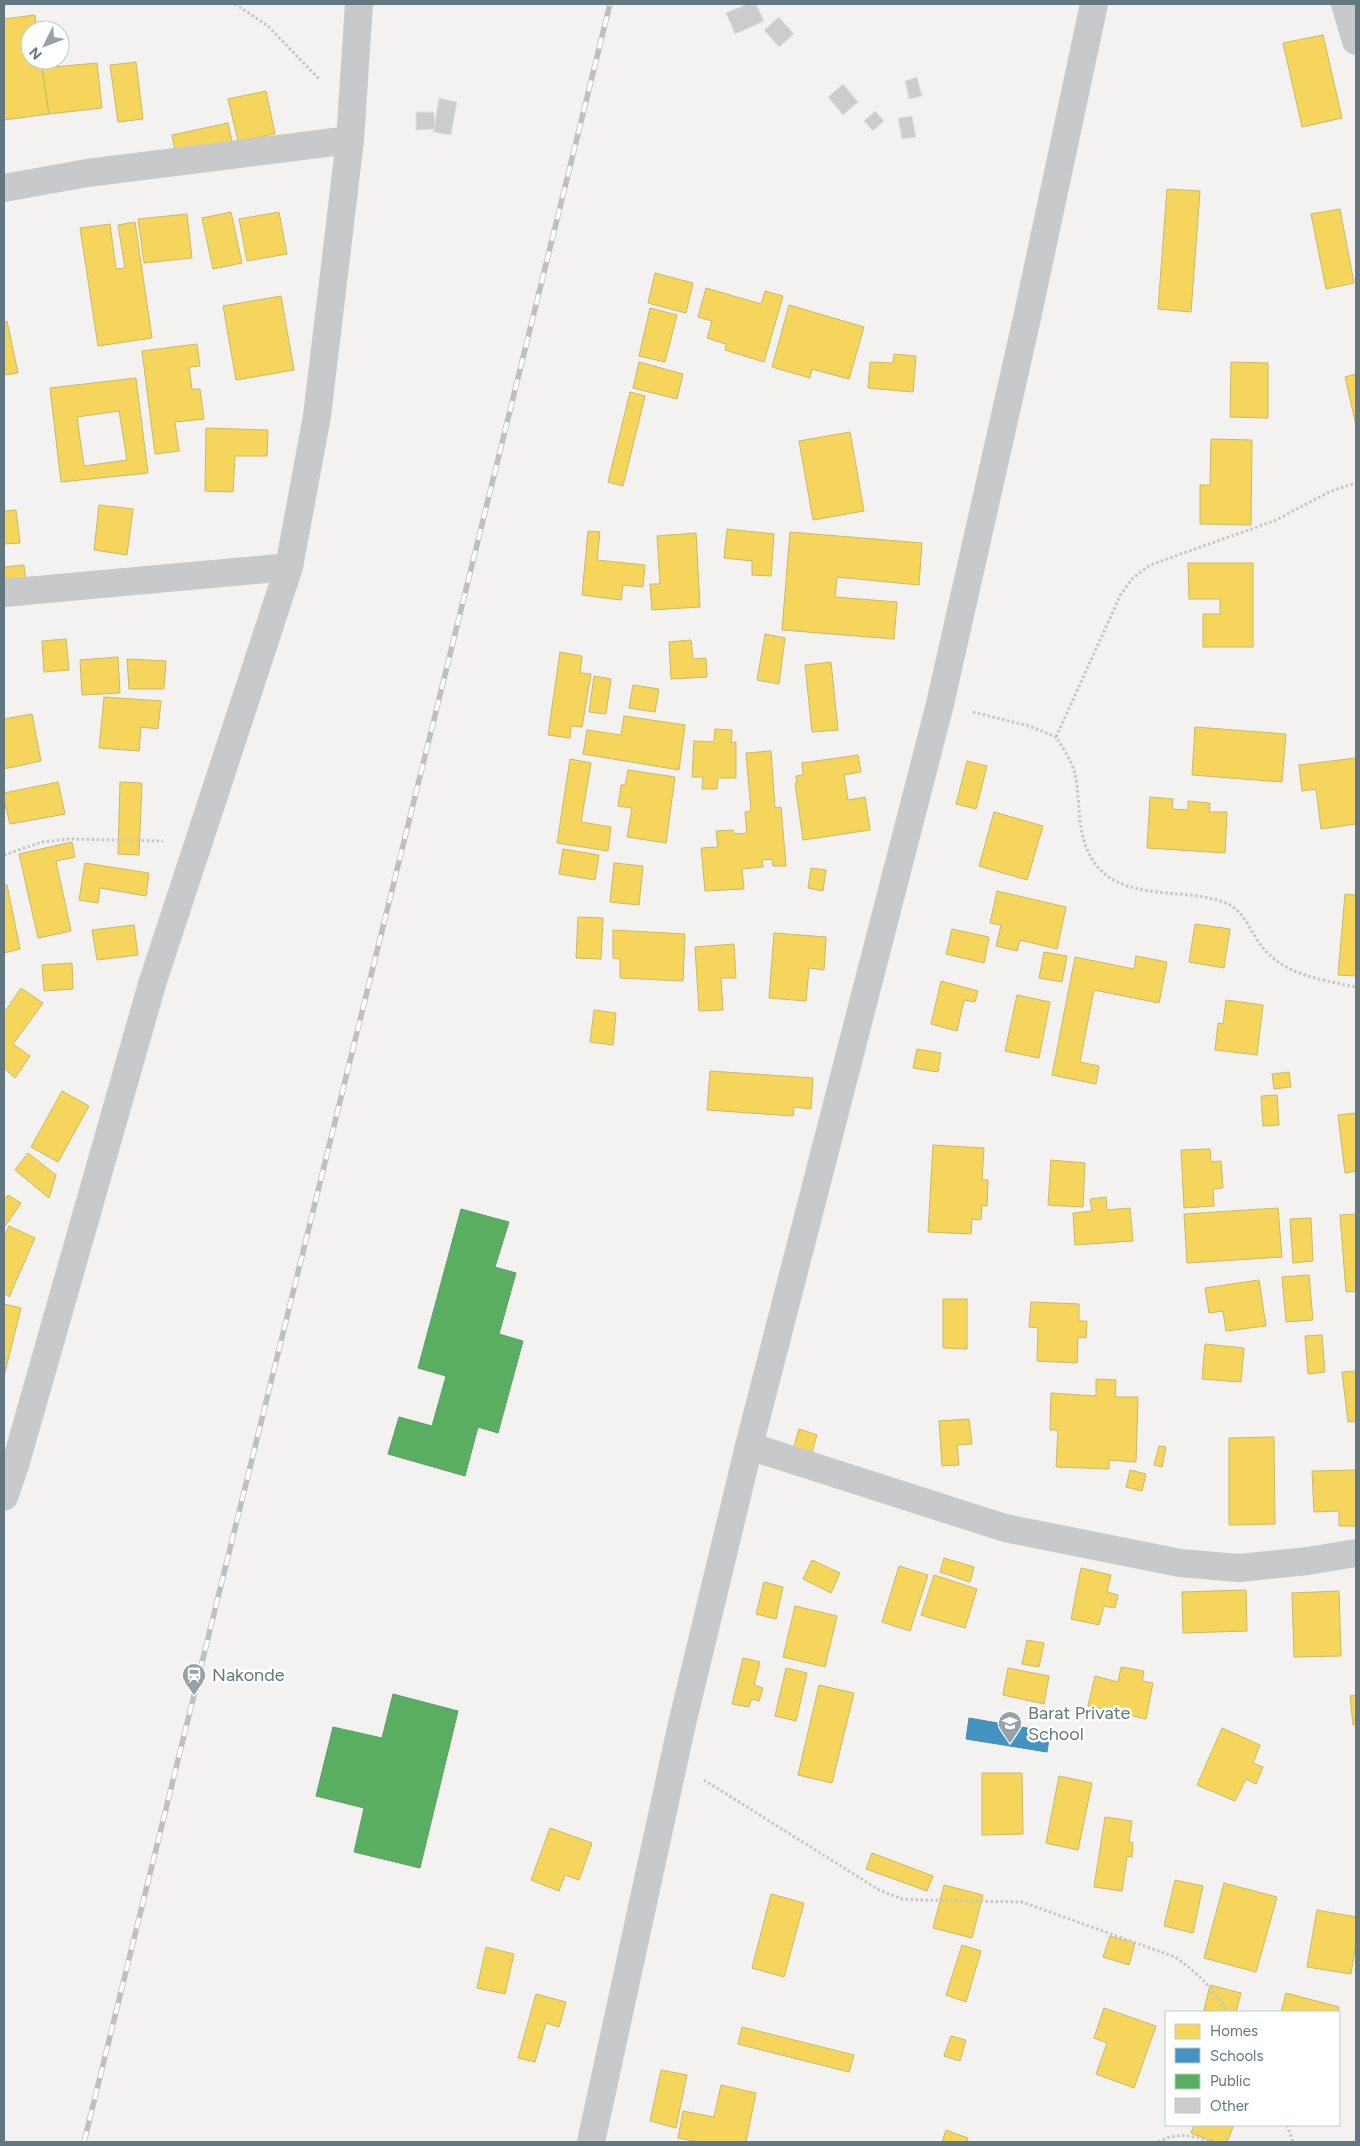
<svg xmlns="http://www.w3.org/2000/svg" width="1360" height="2146" viewBox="0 0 1360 2146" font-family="Figtree,sans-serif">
<rect width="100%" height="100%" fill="#f3f2f0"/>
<g fill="#f6d55c" stroke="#cab967" fill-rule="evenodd">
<polygon points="35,15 37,30 30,30 30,60 41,60 49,114 4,120 4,19"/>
<polygon points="1323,35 1342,118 1302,127 1283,43"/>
<polygon points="136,62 143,119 118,122 110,65"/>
<polygon points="97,63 102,108 49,114 42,68"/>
<polygon points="266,91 275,134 238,141 228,99"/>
<polygon points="228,123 235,155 178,166 172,135"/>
<polygon points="1167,189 1200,191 1191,312 1158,309"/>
<polygon points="1340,209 1354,283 1326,289 1311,214"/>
<polygon points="231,212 242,263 213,269 202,218"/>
<polygon points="279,212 287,254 247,261 239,219"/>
<polygon points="187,214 192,258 144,263 138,219"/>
<polygon points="135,222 152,338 98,346 80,228 110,224 116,269 125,268 118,225"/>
<polygon points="655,273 693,283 686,313 648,303"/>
<polygon points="706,288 761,304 765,291 783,296 764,362 725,350 726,344 707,338 712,321 698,317"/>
<polygon points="281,296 294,370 236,380 223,306"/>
<polygon points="789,305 864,327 849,379 812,369 810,378 772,367"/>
<polygon points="650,308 677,315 665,362 639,356"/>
<polygon points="7,321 18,373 4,375 4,322"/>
<polygon points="197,344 200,366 189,367 192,389 200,389 204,419 175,422 179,451 155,454 142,351"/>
<polygon points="894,354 916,356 913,392 868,388 870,362 893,363"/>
<polygon points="639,362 683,374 677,399 633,388"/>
<polygon points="1231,362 1268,363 1268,418 1230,417"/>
<polygon points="1356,374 1356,425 1345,377"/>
<path d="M 136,378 L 148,473 L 61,482 L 50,388 ZM 119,411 L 127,460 L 84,466 L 77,417 Z"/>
<polygon points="630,392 645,396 623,486 608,482"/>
<polygon points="206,428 268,430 267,456 235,456 233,492 205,491"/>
<polygon points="850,432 864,511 813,520 799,441"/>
<polygon points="1211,439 1252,440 1251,525 1200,524 1200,485 1210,485"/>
<polygon points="99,505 133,509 127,555 94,550"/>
<polygon points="16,510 20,543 4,544 4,511"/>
<polygon points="727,529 774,534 771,576 752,575 752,561 724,558"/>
<polygon points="588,531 600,532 597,560 645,565 643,587 623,585 621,600 582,595"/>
<polygon points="790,532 922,543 919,585 837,577 835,597 897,602 894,639 782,630"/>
<polygon points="696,533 700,607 652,610 650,584 660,584 657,536"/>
<polygon points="1188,563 1253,563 1253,647 1203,647 1203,614 1220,614 1220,599 1189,599"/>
<polygon points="24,565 27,593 4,595 4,567"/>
<polygon points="765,634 785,638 779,684 757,680"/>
<polygon points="66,639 69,670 44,672 42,641"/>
<polygon points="691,640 693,659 706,658 707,677 671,679 669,642"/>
<polygon points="560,652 582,656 580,673 591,674 582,727 571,726 570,738 548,735"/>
<polygon points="118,657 120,693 82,695 80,660"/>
<polygon points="127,659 166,661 164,689 129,689"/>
<polygon points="831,662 838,730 812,732 805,665"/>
<polygon points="594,676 611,679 606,714 589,712"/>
<polygon points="633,685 659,689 655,712 629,708"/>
<polygon points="104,697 161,701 158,729 141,727 139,751 99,748"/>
<polygon points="32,714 41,761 4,769 4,719"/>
<polygon points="624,716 685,725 679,770 583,754 587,730 621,735"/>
<polygon points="1195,727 1286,734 1282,782 1192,775"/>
<polygon points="715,729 732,730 731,743 736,742 736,778 718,778 717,789 702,789 703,777 692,777 694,741 714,742"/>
<polygon points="771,751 775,808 781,807 786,866 773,866 772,859 762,860 763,867 742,869 744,889 705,891 701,848 718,847 716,831 733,830 734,834 747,833 745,812 751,811 746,753"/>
<polygon points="858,755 861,772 844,775 848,800 865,797 870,830 803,840 795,783 797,783 796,776 803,775 802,763"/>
<polygon points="1356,758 1356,824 1321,829 1316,789 1302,791 1299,765"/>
<polygon points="570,759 591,763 581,822 611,827 608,851 557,843"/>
<polygon points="967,761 987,766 976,809 956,804"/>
<polygon points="628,770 675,777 666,843 627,837 632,808 618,806 621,785 625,785"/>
<polygon points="58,782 65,814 10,824 4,801 4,793"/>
<polygon points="120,782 142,783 139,855 118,854"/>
<polygon points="1150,797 1173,799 1172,809 1188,810 1188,801 1210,803 1209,812 1227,812 1225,853 1147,848"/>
<polygon points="994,812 1043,826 1027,880 979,866"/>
<polygon points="72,842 75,857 56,861 71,931 38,938 19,854"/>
<polygon points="563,849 599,855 595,880 559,874"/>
<polygon points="85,863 149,873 146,896 100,888 98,903 79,900"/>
<polygon points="614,863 643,866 639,905 610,902"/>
<polygon points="811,868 826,870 823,891 808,888"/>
<polygon points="4,885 7,885 20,949 4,953"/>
<polygon points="997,891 1066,907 1057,949 1020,940 1017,951 996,946 1001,925 990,923"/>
<polygon points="1345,894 1356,895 1356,976 1338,975"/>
<polygon points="578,917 603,918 601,959 576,958"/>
<polygon points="1195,924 1230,929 1224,968 1189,962"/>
<polygon points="134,925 138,955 97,960 92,930"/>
<polygon points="952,929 989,937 984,963 946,954"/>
<polygon points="613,930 685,934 683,981 620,978 620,959 613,958"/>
<polygon points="774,933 826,937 824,970 809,968 806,1001 769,998"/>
<polygon points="734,944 736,978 721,978 723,1010 699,1011 695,947"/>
<polygon points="1044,952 1067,956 1062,982 1039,978"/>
<polygon points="1136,956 1167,962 1159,1003 1094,990 1080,1062 1099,1066 1096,1084 1052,1075 1075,957 1134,969"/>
<polygon points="72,963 73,989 44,991 42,965"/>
<polygon points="941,981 978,991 975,1002 964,1000 957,1031 931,1024"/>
<polygon points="21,988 43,1003 13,1044 30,1056 15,1078 4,1068 4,1013"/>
<polygon points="1017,995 1050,1002 1039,1058 1005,1051"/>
<polygon points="1226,1000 1263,1005 1257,1055 1215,1050 1218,1023 1223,1024"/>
<polygon points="594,1010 616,1013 613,1045 590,1042"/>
<polygon points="917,1049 941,1053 938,1072 913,1068"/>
<polygon points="710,1071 813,1078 811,1109 794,1107 793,1116 707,1110"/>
<polygon points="1289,1072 1291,1087 1274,1089 1272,1074"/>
<polygon points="62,1091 89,1106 58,1162 31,1147"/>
<polygon points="1277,1095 1279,1125 1263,1126 1261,1096"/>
<polygon points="1356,1113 1356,1171 1345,1173 1338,1115"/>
<polygon points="933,1145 984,1148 982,1180 988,1180 987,1206 982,1205 981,1220 972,1219 971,1234 928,1232"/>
<polygon points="1210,1149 1211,1162 1221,1161 1223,1188 1213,1189 1214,1206 1184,1208 1181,1150"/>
<polygon points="28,1153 56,1175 49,1198 15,1170"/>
<polygon points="1051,1160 1085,1163 1083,1207 1048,1205"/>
<polygon points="8,1195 21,1203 4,1228 4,1200"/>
<polygon points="1106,1197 1107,1210 1130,1208 1133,1241 1075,1245 1073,1213 1092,1211 1090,1199"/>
<polygon points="1278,1208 1282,1257 1187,1263 1184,1214"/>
<polygon points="1356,1214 1356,1291 1346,1292 1340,1215"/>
<polygon points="1311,1218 1313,1261 1293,1263 1290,1219"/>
<polygon points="9,1226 35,1238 9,1297 4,1293 4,1237"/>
<polygon points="1309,1275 1313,1320 1286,1322 1282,1277"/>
<polygon points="1259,1280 1266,1326 1226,1331 1223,1311 1209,1313 1205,1288"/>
<polygon points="943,1299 967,1299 967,1349 943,1348"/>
<polygon points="1031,1302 1079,1304 1079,1321 1087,1321 1086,1338 1078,1337 1077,1363 1037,1361 1038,1328 1029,1327"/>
<polygon points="4,1304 21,1308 4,1376"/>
<polygon points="1322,1335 1325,1372 1308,1374 1305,1336"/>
<polygon points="1205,1344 1244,1348 1241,1382 1202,1379"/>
<polygon points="1356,1371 1356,1421 1348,1422 1342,1372"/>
<polygon points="1096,1379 1116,1380 1115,1397 1138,1397 1136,1462 1109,1460 1109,1469 1056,1467 1058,1430 1050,1430 1051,1393 1096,1396"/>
<polygon points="969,1419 972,1444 957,1445 959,1465 942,1466 939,1421"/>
<polygon points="799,1429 817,1435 806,1472 788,1466"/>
<polygon points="1274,1437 1275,1524 1229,1525 1229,1438"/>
<polygon points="1159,1446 1166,1447 1162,1467 1154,1465"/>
<polygon points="1130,1470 1146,1474 1142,1491 1126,1487"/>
<polygon points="1356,1470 1356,1526 1339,1526 1339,1511 1314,1512 1312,1471"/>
<polygon points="944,1558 974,1567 970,1582 940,1572"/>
<polygon points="812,1560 840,1573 831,1593 803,1579"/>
<polygon points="899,1566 928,1575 910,1631 882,1622"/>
<polygon points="1081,1568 1111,1575 1107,1592 1118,1595 1115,1608 1104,1606 1099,1625 1071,1619"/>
<polygon points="934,1575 977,1589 965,1628 921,1615"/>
<polygon points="764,1582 783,1587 776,1619 756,1614"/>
<polygon points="1246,1590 1247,1631 1183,1633 1182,1592"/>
<polygon points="1339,1591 1341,1656 1294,1657 1292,1593"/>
<polygon points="795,1606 837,1616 825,1667 783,1657"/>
<polygon points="1027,1640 1044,1643 1039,1667 1022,1664"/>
<polygon points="743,1658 760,1662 754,1685 763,1688 759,1701 751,1699 749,1707 732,1704"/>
<polygon points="1121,1667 1144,1671 1142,1681 1153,1683 1146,1719 1088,1706 1095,1676 1118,1682"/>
<polygon points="786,1668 807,1673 796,1721 775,1716"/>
<polygon points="1008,1668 1049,1676 1044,1704 1003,1695"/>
<polygon points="819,1685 854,1693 832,1783 798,1775"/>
<polygon points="1356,1695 1356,1724 1353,1725 1350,1696"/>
<polygon points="1222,1728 1260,1745 1253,1763 1263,1767 1256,1784 1246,1779 1235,1801 1197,1785"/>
<polygon points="982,1773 1022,1773 1023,1834 982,1835"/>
<polygon points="1059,1776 1092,1783 1078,1850 1046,1843"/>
<polygon points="1105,1817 1132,1821 1129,1842 1133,1843 1132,1857 1127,1856 1122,1891 1094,1887"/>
<polygon points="550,1828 592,1843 579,1880 565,1875 559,1891 531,1880"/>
<polygon points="872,1853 933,1876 927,1891 866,1869"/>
<polygon points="1175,1880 1203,1886 1193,1933 1164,1926"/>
<polygon points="1224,1883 1277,1897 1256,1972 1204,1958"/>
<polygon points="944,1885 983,1895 972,1938 933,1928"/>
<polygon points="771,1894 804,1903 784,1977 752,1968"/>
<polygon points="1317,1910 1356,1917 1356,1943 1351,1974 1307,1967"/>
<polygon points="1110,1936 1135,1943 1129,1965 1103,1957"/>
<polygon points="962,1945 981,1951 966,2002 946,1995"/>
<polygon points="486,1947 514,1954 505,1994 477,1988"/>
<polygon points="1210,1985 1241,1993 1236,2012 1215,2012 1204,2010"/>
<polygon points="1286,1993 1339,2007 1338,2012 1281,2012"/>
<polygon points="536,1994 566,2002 559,2027 546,2023 535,2062 518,2058"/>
<polygon points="1104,2008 1156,2026 1134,2088 1096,2074 1107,2043 1094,2038"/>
<polygon points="742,2027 854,2055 849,2072 738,2044"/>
<polygon points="951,2036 966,2040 960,2061 944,2056"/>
<polygon points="661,2070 687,2075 676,2128 650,2121"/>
<polygon points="721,2085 756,2093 746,2142 699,2142 678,2138 683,2111 714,2117"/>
<polygon points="1194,2125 1234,2125 1227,2142 1215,2142 1191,2133"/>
<polygon points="946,2130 968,2138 967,2142 942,2142"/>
</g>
<polygon fill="#4393c3" stroke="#4d8baf" points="969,1718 1050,1732 1047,1752 966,1739"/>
<g fill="#5aae61" stroke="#5d9e6a">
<polygon points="461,1209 509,1222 495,1267 516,1273 499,1334 523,1341 498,1433 478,1427 465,1476 388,1454 399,1417 432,1426 446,1376 418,1368"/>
<polygon points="393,1694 458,1711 420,1868 354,1852 364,1808 316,1796 333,1727 382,1738"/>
</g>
<g fill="#cbcccc" stroke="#e2e2e0">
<polygon points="747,4 756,4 764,21 735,34 726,13"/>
<polygon points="779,17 794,34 779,47 764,30"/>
<polygon points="917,77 922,96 909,99 905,81"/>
<polygon points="843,84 858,102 843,115 828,97"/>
<polygon points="439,98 457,102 451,135 433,132"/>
<polygon points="875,111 884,121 873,131 864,121"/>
<polygon points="416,112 434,112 435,129 416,130"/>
<polygon points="912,116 916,137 902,139 898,118"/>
</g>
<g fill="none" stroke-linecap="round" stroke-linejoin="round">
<g stroke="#c6c7c6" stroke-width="3" stroke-dasharray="2.5 2.5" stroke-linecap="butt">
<polyline points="235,4 268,26 319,79"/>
<path d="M 973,712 L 1029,726 L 1056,737 C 1063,748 1072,761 1075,774 C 1081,803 1076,833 1092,859 C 1120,905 1186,885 1228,904 C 1245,912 1252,935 1263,948 C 1286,976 1324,980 1356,987"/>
<polyline points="1056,737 1121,594 1133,578 1150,565 1274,521 1331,491 1356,483"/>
<polyline points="4,855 42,842 69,839 163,841"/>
<path d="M 704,1780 L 879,1890 L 902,1899 L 919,1900 L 1022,1902 L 1175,1957 C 1199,1974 1212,1988 1228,2012"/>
<polyline points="1287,2125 1293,2142"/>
<path d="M 1158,2142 C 1178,2132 1191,2135 1211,2142"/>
</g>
<g stroke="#c8c9ca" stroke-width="28">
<polyline points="1345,4 1356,41"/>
<polyline points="4,188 87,173 350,140"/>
<polyline points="4,593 289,567"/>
<polyline points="749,1446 1005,1528 1180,1563 1239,1568 1308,1561 1356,1553"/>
<polyline points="4,1497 16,1462 152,984 289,567 317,416 350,140 359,4"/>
<polyline points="591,2142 681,1728 749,1446 940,704 1027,318 1094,4"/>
</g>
<g stroke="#bdbfc0" stroke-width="5.5">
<polyline id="rail" points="84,2142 610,4"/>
</g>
<use href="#rail" stroke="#fff" stroke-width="4" stroke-dasharray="11" stroke-linecap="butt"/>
</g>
<defs>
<g id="station-pin" transform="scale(1.25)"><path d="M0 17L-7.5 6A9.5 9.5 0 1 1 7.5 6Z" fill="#95a2a7" stroke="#fff"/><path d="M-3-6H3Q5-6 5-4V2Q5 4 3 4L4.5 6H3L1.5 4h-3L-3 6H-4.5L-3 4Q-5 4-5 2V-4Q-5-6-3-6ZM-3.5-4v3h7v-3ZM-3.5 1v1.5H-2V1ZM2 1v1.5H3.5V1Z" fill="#fff"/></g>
<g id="school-pin" transform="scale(1.25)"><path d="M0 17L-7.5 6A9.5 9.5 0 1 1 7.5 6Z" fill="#95a2a7" stroke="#fff"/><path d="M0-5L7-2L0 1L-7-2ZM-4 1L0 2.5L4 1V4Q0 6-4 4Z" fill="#fff"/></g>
</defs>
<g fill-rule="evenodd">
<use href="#station-pin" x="194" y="1675"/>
<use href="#school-pin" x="1010" y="1723"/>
</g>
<g text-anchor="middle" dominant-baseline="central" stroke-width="5" stroke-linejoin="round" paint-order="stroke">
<g font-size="18" fill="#637780" stroke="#fff" text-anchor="start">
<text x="212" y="1675">Nakonde</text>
<text x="1028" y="1713">Barat Private<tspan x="1028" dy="21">School</tspan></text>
</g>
</g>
<rect width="1360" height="2146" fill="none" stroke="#637780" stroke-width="10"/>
<rect x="1165" y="2011" width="175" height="115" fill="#ffffff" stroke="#c1c9cc"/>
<rect x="1175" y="2024" width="25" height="15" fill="#f6d55c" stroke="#c1c9cc"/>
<text x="1210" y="2036" font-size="15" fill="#637780">Homes</text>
<rect x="1175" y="2048" width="25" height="15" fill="#4393c3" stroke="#c1c9cc"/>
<text x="1210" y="2061" font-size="15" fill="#637780">Schools</text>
<rect x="1175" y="2074" width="25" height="15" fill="#5aae61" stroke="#c1c9cc"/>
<text x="1210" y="2086" font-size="15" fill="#637780">Public</text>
<rect x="1175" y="2098" width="25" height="15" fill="#cbcccc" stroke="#c1c9cc"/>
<text x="1210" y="2111" font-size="15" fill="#637780">Other</text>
<g transform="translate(45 45) rotate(228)"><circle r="24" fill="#ffffff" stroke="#c1c9cc"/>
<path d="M0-4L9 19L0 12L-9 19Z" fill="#95a2a7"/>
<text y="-8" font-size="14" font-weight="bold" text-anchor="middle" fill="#637780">N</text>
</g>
</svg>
